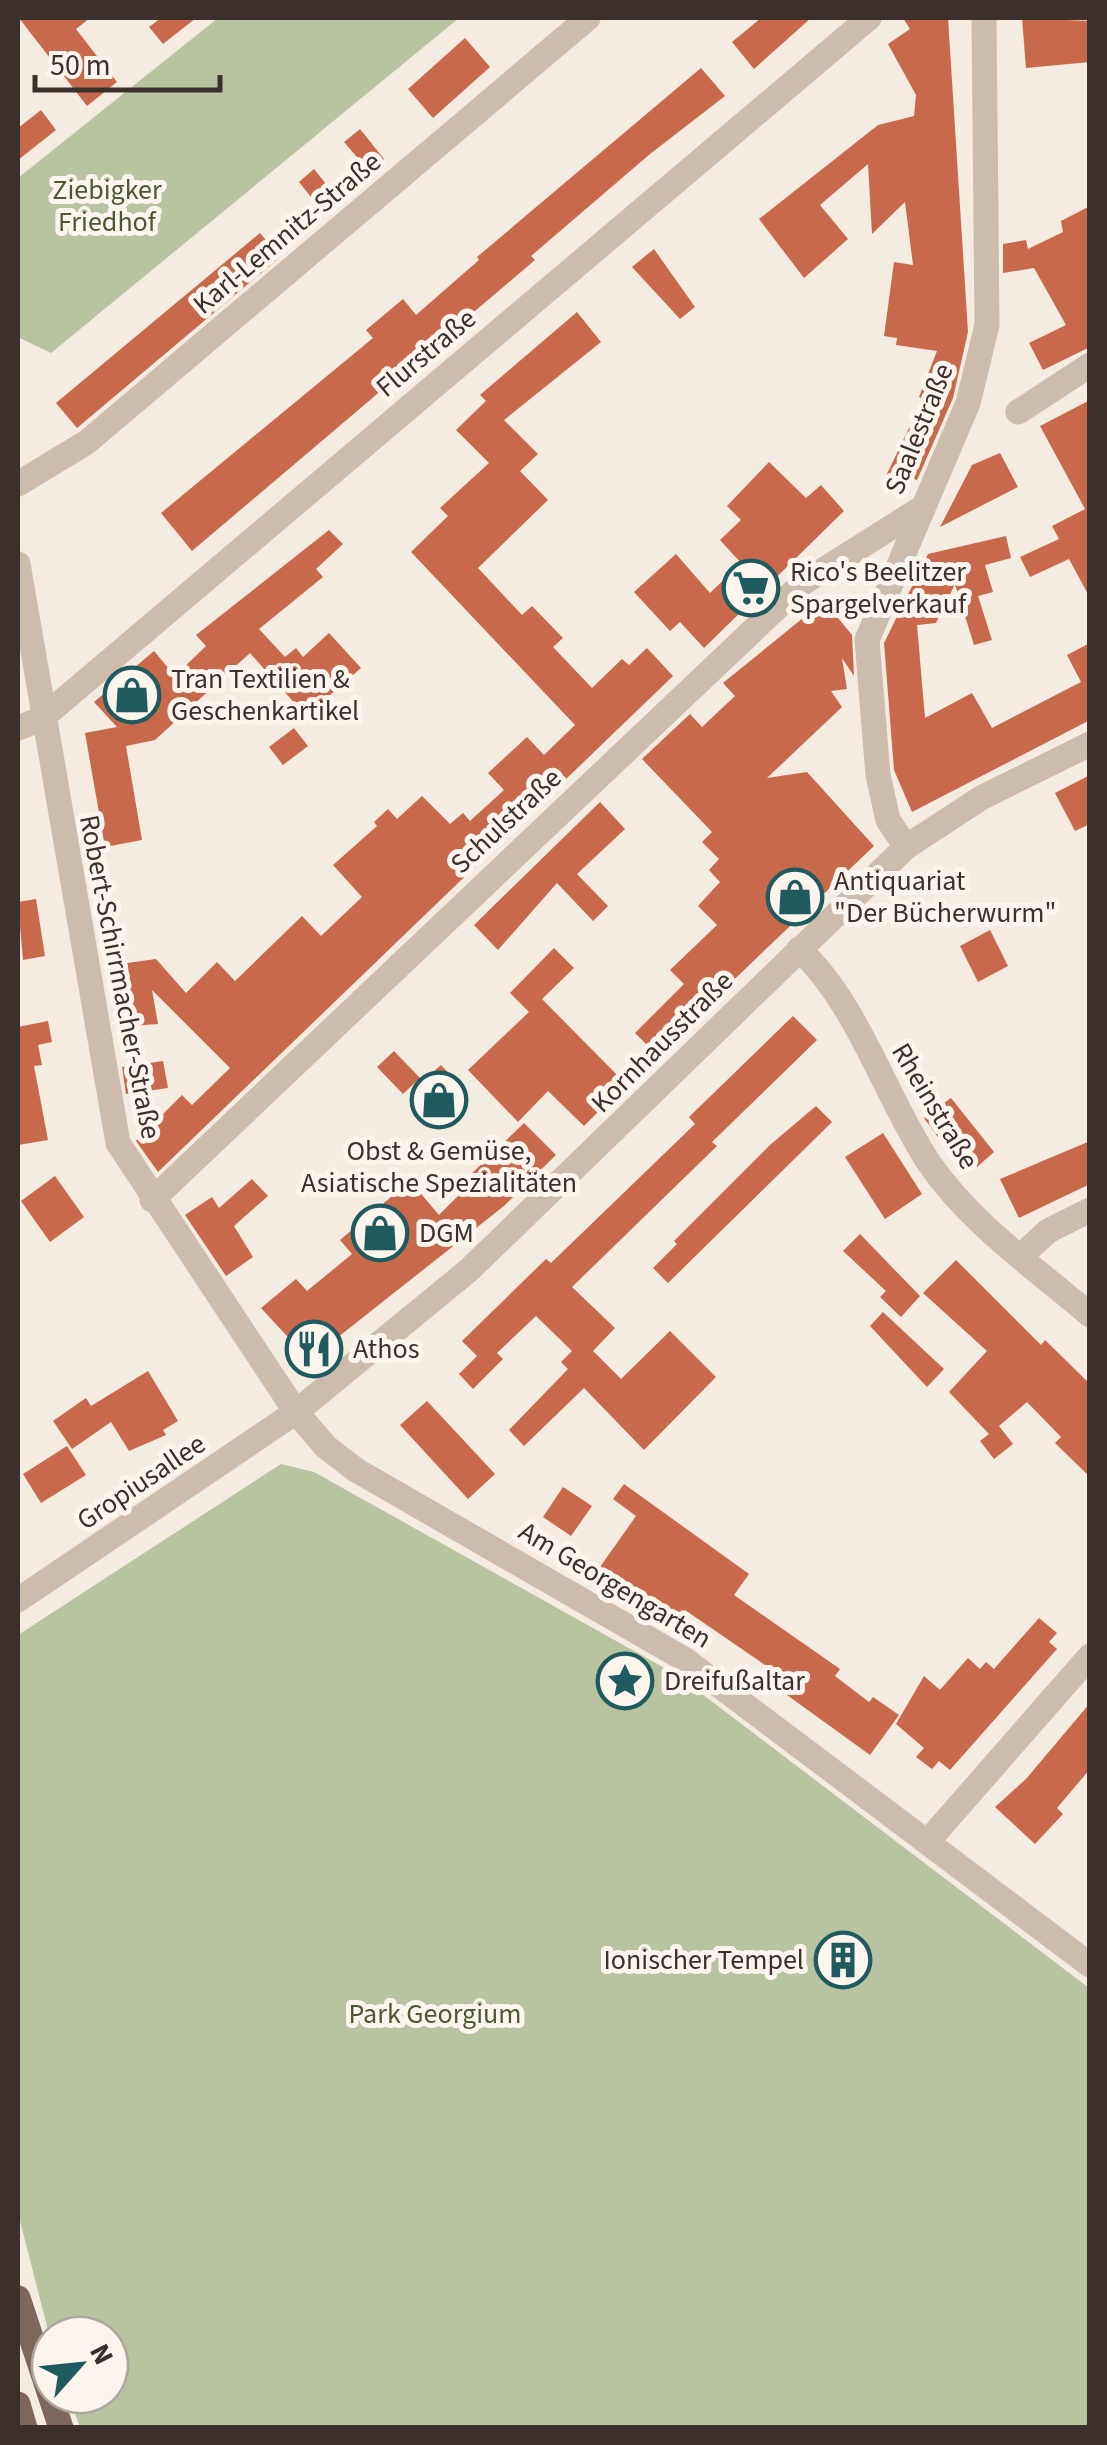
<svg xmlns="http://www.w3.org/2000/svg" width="1107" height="2445" viewBox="0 0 1107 2445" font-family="'Source Sans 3',sans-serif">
<rect width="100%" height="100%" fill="#f4ebe1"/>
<g fill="#b8c4a0">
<polygon points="218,18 459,18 51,353 20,338 18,178"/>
<polygon points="281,1464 314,1472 677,1675 1089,1988 1089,2427 80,2427 68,2395 110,2395 110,2335 50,2338 18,2213 18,1635"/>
</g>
<g fill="#c8694b">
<polygon points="19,18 90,18 76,29 117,82 87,106"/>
<polygon points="161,18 196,18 163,44 149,27"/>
<polygon points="761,18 811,18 754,69 732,42"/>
<polygon points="903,18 948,18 968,332 953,398 917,480 911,478 904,490 884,480 923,399 919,397 937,351 896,345 897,338 884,336 894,262 913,265 905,202 872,234 868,164 820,205 848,239 804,278 759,219 878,125 914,116 916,95 888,44 910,29"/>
<polygon points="1022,18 1090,21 1090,62 1026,68"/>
<polygon points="465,38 490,67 433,118 408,89"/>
<polygon points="701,68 725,96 650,154 531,256 535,260 192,551 161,513 373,338 366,330 403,299 416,315 479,260 477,257"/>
<polygon points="41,110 56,130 18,160 18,128"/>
<polygon points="360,129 384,159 369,171 344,142"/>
<polygon points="314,169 338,199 323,212 299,182"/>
<polygon points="1090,206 1090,347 1043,370 1029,343 1066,325 1034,268 1003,273 1003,244 1026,240 1028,249 1063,232 1061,221"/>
<polygon points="260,233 280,257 77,428 56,403"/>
<polygon points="654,249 695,307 680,319 632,267"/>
<polygon points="577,312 601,342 504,420 538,454 520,471 548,500 478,568 522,615 532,606 563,638 553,647 592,688 622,659 629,665 647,648 673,676 158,1172 136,1141 182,1095 192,1105 230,1068 152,990 158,1024 116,1027 106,966 156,959 186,993 217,962 235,981 302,916 321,936 362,897 333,865 377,826 374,822 388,809 397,819 422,796 450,824 463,813 470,821 504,790 488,773 527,737 544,755 575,725 411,552 448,516 440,508 489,463 456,430 486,401 480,395"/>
<polygon points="1090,400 1090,598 1069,559 1030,577 1020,557 1059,539 1052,526 1085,509 1040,426"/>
<polygon points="1000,453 1018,487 940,527 972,465"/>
<polygon points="769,462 806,498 821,485 844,511 704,648 680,622 670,631 634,592 676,554 710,593 741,563 720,540 741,520 727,506"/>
<polygon points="329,530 343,544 316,569 323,577 259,629 285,657 296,648 303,657 329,633 361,668 306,716 250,653 155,740 126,746 142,840 105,847 85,733 117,727 94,702 154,651 175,676 206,646 196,635"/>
<polygon points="1006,536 1011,558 985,565 993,592 978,596 992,640 974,645 955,584 936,623 917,625 925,718 972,693 992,728 1081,682 1067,655 1090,643 1090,720 912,812 894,770 884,643 928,554"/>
<polygon points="824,601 852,635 854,676 842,658 847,689 831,691 842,707 767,778 807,772 874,846 656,1054 635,1033 684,984 670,970 717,925 698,906 720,882 709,870 719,859 702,842 712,832 642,759 690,714 702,727 735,696 723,683"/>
<polygon points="294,728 308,746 283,765 269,747"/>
<polygon points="1090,775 1090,824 1075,831 1055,793"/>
<polygon points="600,802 625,829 577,874 608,906 593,921 557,883 498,950 474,925"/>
<polygon points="36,899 45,956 23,960 18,902"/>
<polygon points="990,930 1008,966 978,982 960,946"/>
<polygon points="554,948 574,968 542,999 626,1084 584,1126 548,1091 518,1122 468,1070 529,1012 510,993"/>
<polygon points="793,1016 817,1040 712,1142 717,1146 572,1287 615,1328 593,1351 621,1379 670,1331 716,1377 644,1450 584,1388 524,1446 509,1430 568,1369 561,1362 572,1351 536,1316 497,1353 503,1359 473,1389 459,1374 477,1356 462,1341 546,1259 551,1263 695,1124 689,1117"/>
<polygon points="48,1021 52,1042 38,1045 42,1065 34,1066 48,1140 18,1145 18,1027"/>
<polygon points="394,1051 420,1078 403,1094 377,1067"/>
<polygon points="163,1061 168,1088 126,1094 122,1067"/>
<polygon points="441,1065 458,1083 427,1111 410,1093"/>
<polygon points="951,1098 994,1152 977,1167 953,1136 943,1144 924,1118"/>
<polygon points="816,1106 832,1122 668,1283 653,1268 677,1244 674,1241 770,1145"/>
<polygon points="524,1123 556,1155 504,1206 309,1360 261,1308 296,1279 307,1291 352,1254 340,1240 410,1181 439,1215 466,1188 462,1183"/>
<polygon points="883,1133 922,1194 885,1219 845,1157"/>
<polygon points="1090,1141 1090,1184 1019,1218 1000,1179"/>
<polygon points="55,1176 84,1217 50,1242 21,1201"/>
<polygon points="252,1179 268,1196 234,1226 253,1257 226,1276 185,1215 212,1197 219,1208"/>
<polygon points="860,1234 920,1296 901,1317 880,1297 886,1291 843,1251"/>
<polygon points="956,1260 1041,1345 1045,1340 1090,1384 1090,1477 1055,1443 1061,1437 1027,1402 999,1426 1013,1444 994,1459 980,1441 989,1434 949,1392 987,1351 923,1293"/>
<polygon points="883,1312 944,1369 927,1387 870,1326"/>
<polygon points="148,1371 178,1421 163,1430 166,1435 129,1451 111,1422 72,1449 53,1421 86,1398 91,1406"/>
<polygon points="427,1401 495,1474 468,1499 400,1425"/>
<polygon points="67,1446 86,1475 41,1503 23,1474"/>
<polygon points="624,1484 749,1574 734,1595 840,1669 835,1676 869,1702 873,1697 899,1715 870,1755 787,1695 794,1685 685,1610 677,1623 600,1567 636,1516 613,1499"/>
<polygon points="563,1487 592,1506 571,1536 543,1517"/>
<polygon points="1039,1618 1057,1633 1049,1642 1057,1649 950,1770 939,1761 932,1769 916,1757 924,1748 896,1724 924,1676 940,1690 968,1658 980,1669 986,1662 994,1669"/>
<polygon points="1090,1703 1090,1769 1057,1808 1063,1814 1035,1844 995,1807 1026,1779"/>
<circle cx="843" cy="1960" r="13"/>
</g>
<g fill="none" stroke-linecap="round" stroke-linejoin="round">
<g stroke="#cdbbac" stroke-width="25">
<polyline points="1018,412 1090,365"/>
<polyline points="18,484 87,442 588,18"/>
<polyline points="18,564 118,1143 296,1412 326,1447 356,1470 684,1659 1090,1965"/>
<polyline points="18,728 41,719 869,18"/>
<polyline points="906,847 888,820 878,775 867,640 968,403 987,325 984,18"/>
<path d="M 799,949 C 859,1005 884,1095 929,1163 C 970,1223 1035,1268 1090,1315"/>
<polyline points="152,1200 803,583 920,509"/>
<polyline points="1021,1256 1048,1231 1090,1210"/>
<polyline points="18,1600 296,1412 469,1270 906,847 981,798 1090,744"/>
<polyline points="929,1840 1090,1656"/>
</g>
<g stroke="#7d675c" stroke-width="25">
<polyline points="18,2298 61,2428"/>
<polyline points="18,2404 25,2428"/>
</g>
</g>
<defs>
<g id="supermarket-ring" transform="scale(2.875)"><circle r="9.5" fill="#fbf5ee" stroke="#1f5a5e" stroke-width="1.5"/><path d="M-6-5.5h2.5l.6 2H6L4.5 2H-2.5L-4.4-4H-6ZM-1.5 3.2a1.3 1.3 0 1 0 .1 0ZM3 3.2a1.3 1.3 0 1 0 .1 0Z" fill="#1f5a5e"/></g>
<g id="shop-ring" transform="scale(2.875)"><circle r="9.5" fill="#fbf5ee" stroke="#1f5a5e" stroke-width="1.5"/><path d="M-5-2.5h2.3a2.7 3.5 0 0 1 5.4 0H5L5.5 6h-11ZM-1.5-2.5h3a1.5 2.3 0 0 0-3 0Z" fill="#1f5a5e"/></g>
<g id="restaurant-ring" transform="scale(2.875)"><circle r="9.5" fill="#fbf5ee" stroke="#1f5a5e" stroke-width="1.5"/><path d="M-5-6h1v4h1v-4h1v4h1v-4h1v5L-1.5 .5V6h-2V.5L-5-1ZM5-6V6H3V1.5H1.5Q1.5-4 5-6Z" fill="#1f5a5e"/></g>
<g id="sight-ring" transform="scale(2.875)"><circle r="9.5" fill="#fbf5ee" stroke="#1f5a5e" stroke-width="1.5"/><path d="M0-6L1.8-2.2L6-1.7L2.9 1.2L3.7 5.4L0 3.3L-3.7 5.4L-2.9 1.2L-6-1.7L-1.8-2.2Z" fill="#1f5a5e"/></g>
<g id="building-ring" transform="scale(2.875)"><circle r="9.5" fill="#fbf5ee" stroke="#1f5a5e" stroke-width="1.5"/><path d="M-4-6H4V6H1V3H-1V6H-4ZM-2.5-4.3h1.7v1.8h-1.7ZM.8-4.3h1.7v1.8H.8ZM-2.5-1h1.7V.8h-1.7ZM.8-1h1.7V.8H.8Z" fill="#1f5a5e"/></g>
</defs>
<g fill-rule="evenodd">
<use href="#supermarket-ring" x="751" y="588"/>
<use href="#shop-ring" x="132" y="695"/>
<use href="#shop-ring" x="795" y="897"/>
<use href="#shop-ring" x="439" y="1100"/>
<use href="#shop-ring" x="380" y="1233"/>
<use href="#restaurant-ring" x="314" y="1349"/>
<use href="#sight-ring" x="625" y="1681"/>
<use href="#building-ring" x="843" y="1960"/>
</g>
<g text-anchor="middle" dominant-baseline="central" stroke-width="10" stroke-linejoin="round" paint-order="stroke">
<g font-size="28" fill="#4a5a2e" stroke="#fbf5ee">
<text x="107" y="190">Ziebigker<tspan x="107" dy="32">Friedhof</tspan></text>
<text x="435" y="2014">Park Georgium</text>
</g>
<g font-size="28" fill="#3b302b" stroke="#fbf5ee">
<text transform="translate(287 233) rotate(-40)">Karl-Lemnitz-Straße</text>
<text transform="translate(426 353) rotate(-40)">Flurstraße</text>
<text transform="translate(919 429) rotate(-68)">Saalestraße</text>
<text transform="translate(506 821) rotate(-43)">Schulstraße</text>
<text transform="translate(120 977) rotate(79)">Robert-Schirrmacher-Straße</text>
<text transform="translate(662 1042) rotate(-45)">Kornhausstraße</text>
<text transform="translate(935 1106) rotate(59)">Rheinstraße</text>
<text transform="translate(141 1482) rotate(-34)">Gropiusallee</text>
<text transform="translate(615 1585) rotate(31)">Am Georgengarten</text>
</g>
<g font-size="28" fill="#3b302b" stroke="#fbf5ee" text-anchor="start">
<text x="790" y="572">Rico's Beelitzer<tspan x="790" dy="32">Spargelverkauf</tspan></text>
<text x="171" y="679">Tran Textilien &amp;<tspan x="171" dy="32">Geschenkartikel</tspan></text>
<text x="834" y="881">Antiquariat<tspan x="834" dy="32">"Der Bücherwurm"</tspan></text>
<text x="439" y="1151" text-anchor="middle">Obst &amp; Gemüse,<tspan x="439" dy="32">Asiatische Spezialitäten</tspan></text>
<text x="419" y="1233">DGM</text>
<text x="353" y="1349">Athos</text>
<text x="664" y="1681">Dreifußaltar</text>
<text x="804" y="1960" text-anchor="end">Ionischer Tempel</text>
</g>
</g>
<rect width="1107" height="2445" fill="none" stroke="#3b302b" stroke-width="40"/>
<g transform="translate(80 2365) rotate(63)"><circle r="48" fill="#fbf5ee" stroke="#aea6a0" stroke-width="2.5"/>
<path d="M0-8L18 38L0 25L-18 38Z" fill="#1f5a5e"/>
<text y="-15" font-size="28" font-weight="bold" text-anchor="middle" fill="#3b302b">N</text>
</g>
<path d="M35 75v15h185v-15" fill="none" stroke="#3b302b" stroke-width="5"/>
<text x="50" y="75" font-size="30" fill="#3b302b" stroke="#fbf5ee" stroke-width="8" paint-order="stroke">50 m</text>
</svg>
